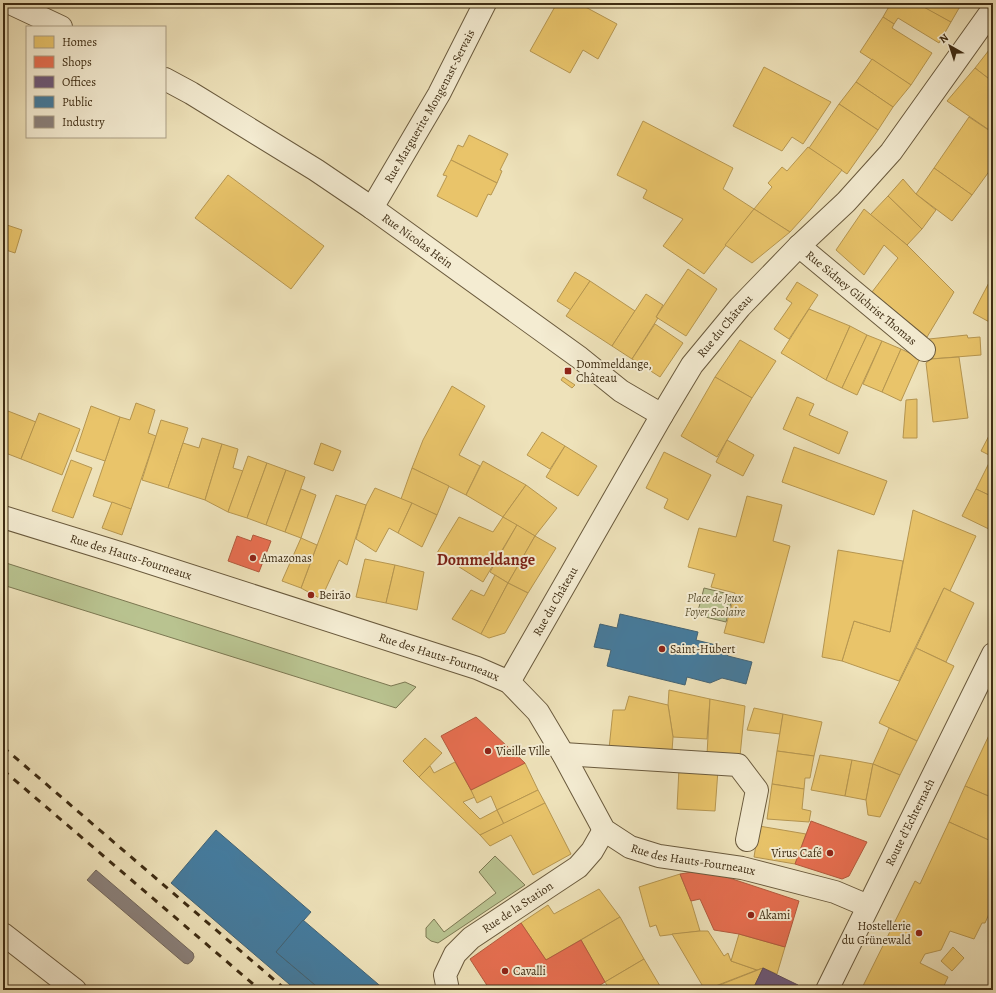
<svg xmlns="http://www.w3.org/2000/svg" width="996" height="993" viewBox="0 0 996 993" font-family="Alegreya,serif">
<rect width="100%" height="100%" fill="#eee2ba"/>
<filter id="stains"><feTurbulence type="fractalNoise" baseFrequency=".005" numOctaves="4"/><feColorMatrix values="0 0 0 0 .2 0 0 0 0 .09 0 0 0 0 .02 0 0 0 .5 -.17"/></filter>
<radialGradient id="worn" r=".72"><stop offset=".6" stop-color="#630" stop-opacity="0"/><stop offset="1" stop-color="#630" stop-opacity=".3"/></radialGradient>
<g fill="#b9c390" stroke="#7c7852">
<polygon points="3,562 391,686 405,682 416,687 396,708 3,585"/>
<polygon points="704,588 733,595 726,622 697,615"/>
<polygon points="495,856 525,885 438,943 431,941 426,937 426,928 434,919 444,932 496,893 479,872"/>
</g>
<g fill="#e9c46a" stroke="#b69650">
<polygon points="557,3 578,3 617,24 598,59 583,50 570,73 530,51"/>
<polygon points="891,3 918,3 951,22 939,43 898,18 894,24 883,17"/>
<polygon points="921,3 962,3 951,22 920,5"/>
<polygon points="883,17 894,24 892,28 932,53 911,85 860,52"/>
<polygon points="993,45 993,82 975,68"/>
<polygon points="872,59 911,85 893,107 856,82"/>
<polygon points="764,67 831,102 803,144 792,137 782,151 733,126"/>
<polygon points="975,68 993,82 993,131 992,132 947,101"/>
<polygon points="856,82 893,107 878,130 839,104"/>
<polygon points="839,104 878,130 847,174 809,148"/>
<polygon points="969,117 993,133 993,166 972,195 934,168"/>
<polygon points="643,121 733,168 723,189 754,209 704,274 663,246 683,219 643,198 647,190 617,175"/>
<polygon points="469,135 508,154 500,170 502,171 497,183 451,160 458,145 463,147"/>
<polygon points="808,147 842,170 811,209 790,232 754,209 772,187 768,183 782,167 787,171"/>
<polygon points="451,160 497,183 491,195 488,194 477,217 437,196 447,176 443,175"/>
<polygon points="934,168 972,195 952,221 916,194"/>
<polygon points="228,175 324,246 291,289 195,218"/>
<polygon points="903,179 916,194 936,210 922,229 888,196"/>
<polygon points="888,196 922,229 907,245 870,215"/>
<polygon points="754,209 790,232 752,263 725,245"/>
<polygon points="864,209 907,245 954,292 927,337 872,292 898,258 884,245 864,275 836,250"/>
<polygon points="4,224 22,230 15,253 3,249"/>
<polygon points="688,269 717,289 686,336 656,317"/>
<polygon points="575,272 590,281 571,310 557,301"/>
<polygon points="993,275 993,324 973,313"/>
<polygon points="590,281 635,311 612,346 566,316"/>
<polygon points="797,282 818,295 789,339 774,329 792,303 786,299"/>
<polygon points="646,294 663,305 656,317 658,318 632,359 612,346"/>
<polygon points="809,309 850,326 826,380 781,353"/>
<polygon points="655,324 683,343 660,377 632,359"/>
<polygon points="850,326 867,335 842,388 826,380"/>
<polygon points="867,335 882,341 857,395 842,388"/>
<polygon points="967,335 968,338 980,337 981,355 931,359 929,339"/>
<polygon points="740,340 776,361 752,398 715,377"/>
<polygon points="882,341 901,349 882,392 863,384"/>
<polygon points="901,349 920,358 901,401 882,392"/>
<polygon points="959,357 968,418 933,422 926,363 931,359"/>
<polygon points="563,377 575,385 572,388 561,380"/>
<polygon points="715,377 752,398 717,457 681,436"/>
<polygon points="452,386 485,406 459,455 480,466 466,495 412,468 423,440"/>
<polygon points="797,397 814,404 809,415 848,432 839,454 783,429"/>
<polygon points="917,399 917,438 903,438 906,400"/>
<polygon points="136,403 155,410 148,433 156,436 131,509 93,496 120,417 130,420"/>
<polygon points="91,406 120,417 105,461 76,451"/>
<polygon points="3,410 8,411 3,423"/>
<polygon points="8,411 36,422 21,459 3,452 3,423"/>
<polygon points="39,413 80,429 62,475 21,459"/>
<polygon points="161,420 188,428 168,488 142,480"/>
<polygon points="993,428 993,457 981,451"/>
<polygon points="542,432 565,446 550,469 527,455"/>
<polygon points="202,438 222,444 205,500 168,488 183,443 199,448"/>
<polygon points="727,440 754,455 743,476 716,462"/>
<polygon points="321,443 341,451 333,471 314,464"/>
<polygon points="222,444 238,449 233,468 243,471 228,512 205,500"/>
<polygon points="565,446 597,466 578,496 546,477"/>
<polygon points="794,447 887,481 874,515 782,482"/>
<polygon points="664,452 711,475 688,520 664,508 668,499 646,488"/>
<polygon points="248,456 267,463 247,518 228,512"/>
<polygon points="992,457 993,457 993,497 976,489"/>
<polygon points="71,460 92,468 73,518 52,511"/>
<polygon points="483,461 526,485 503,517 466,495"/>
<polygon points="267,463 286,470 266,525 247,518"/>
<polygon points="412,468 449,486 437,515 401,499"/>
<polygon points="286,470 305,477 285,532 266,525"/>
<polygon points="526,485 557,508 535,536 503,517"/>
<polygon points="375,488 412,503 398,533 389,528 376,552 356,539 366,505"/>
<polygon points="301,489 316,495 301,538 285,532"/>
<polygon points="976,489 993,497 993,531 962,516"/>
<polygon points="336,495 366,505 347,565 339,560 321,599 301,588"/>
<polygon points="747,496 782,505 773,541 790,546 764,643 724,633 735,593 711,587 715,574 688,567 699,528 736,537"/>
<polygon points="112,502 131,509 122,535 102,528"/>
<polygon points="412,503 437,515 422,547 398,533"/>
<polygon points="913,510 976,536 950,591 944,588 899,681 842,661 854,621 890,632"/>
<polygon points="459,517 493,532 503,517 517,525 483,582 437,553"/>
<polygon points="517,525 535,536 508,583 490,572"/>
<polygon points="535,536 556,548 528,593 508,583"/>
<polygon points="301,538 317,545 301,588 282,581"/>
<polygon points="838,550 903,561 890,632 854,621 842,661 822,657"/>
<polygon points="365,559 395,565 386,603 356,597"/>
<polygon points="395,565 424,572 417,610 386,603"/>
<polygon points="495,575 508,583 481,634 452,619 471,590 484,596"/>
<polygon points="508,583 528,593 505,633 489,638 481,634"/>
<polygon points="944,588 974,603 946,662 916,648"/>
<polygon points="916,648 954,666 917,741 879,723"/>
<polygon points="669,690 710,699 707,739 673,737 668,705"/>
<polygon points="629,696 668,705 673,737 672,751 609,749 613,710 625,710"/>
<polygon points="710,699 745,706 740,756 707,755"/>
<polygon points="754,708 783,714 780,734 747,730"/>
<polygon points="783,714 822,722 814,756 777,751"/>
<polygon points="889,728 917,741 900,775 873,764"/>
<polygon points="991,731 993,732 993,798 965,786"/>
<polygon points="425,738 442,753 419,777 403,761"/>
<polygon points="777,751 814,756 810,778 805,778 804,789 772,784"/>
<polygon points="820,755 852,760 845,796 811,790"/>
<polygon points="852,760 873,764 866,800 845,796"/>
<polygon points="455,762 475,797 463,802 480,819 497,810 504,824 480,835 419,777 430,766 434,773"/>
<polygon points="525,763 538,790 497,810 491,796 477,803 471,790"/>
<polygon points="873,764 900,775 880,817 868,815 866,800"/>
<polygon points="679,768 718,770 715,811 677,809"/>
<polygon points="772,784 804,789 802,809 811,811 809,822 767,819"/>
<polygon points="965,786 993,798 993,842 949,822"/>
<polygon points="538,790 545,803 504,824 497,810"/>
<polygon points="545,803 571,854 533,875 511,835 490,846 480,835"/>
<polygon points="949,822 993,842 993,905 985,923 982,923 974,939 950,931 941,950 925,954 920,963 948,977 942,990 861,990 915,881 920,884"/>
<polygon points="759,826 806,834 795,864 754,857"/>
<polygon points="680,874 691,901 700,931 660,936 656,925 650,927 639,887"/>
<polygon points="599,889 620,917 546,960 521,923 548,905 554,914"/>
<polygon points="620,917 644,959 605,982 581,940"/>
<polygon points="700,931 708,931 724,956 728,953 731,961 757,970 705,990 672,934"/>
<polygon points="739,934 785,947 777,974 763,968 757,970 731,961"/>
<polygon points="953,947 964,958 952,971 941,961"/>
<polygon points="644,959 660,986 652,990 610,990 605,982"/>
<polygon points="763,968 754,987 759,990 707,990"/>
<polygon points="660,986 662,990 652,990"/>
</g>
<g fill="#e76f51" stroke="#b45b3e">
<polygon points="253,535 271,541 259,572 228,561 237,536 251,541"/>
<polygon points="476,717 525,763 471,790 441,736"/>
<polygon points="811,821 867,842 849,876 842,879 795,864"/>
<polygon points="705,870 799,901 785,947 739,934 714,930 700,899 691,901 680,874"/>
<polygon points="521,923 546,960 581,940 605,982 592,990 490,990 470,959"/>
</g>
<polygon fill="#6d597a" stroke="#5f4c5b" points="763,968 798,985 796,990 759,990 754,987"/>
<g fill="#457b9d" stroke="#436374">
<polygon points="620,614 698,632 696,640 720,646 728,656 752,662 746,684 722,678 710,683 687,677 685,685 607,666 611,650 594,647 600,624 617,628"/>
<polygon points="216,830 311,912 276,952 321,990 296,990 171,883"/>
<polygon points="303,920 385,990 321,990 276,952"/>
</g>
<polygon fill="#8a817c" stroke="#73685c" points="96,870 193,953 194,957 192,961 188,964 184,963 87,880"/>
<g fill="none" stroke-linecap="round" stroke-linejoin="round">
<g stroke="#6a5a3d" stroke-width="24">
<g id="minor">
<polyline points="10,3 61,27"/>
<path id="s1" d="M 165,79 L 191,93 L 316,170 L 372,208 L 580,358 L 621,391 L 662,415"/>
<path id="s2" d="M 372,208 L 439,94 L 485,3"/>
<path id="s3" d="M 799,246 L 924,350"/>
<path id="s4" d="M 3,517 L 123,554 L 477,668 L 509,682 L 538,712 L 563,754 L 604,830 L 630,847 L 659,856 L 742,868 L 835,892 L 868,906"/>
<path id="s5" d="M 509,682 L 662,415 L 692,365 L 740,307 L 799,246 L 846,202 L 891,152 L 993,9"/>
<polyline points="563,754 738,765 757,790 747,840"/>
<polyline points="3,934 75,990"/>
<path id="s6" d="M 448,990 L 445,975 L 455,954 L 471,938 L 578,867 L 592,851 L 604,830"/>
<path id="s7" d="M 827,990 L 993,654"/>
</g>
</g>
<use href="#minor" stroke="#f4ecd2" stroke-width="22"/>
<g stroke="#3e2c13" stroke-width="3" stroke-dasharray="7 7" stroke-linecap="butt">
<polyline points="3,747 286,990"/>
<polyline points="3,770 260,990"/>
</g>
</g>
<g fill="#8f2418" stroke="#f4ecd2" stroke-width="1.5">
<rect x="564" y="367" width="8" height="8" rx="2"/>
<circle cx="253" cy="558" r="4"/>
<circle cx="311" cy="595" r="4"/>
<circle cx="662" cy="649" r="4"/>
<circle cx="488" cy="751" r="4"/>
<circle cx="830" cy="853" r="4"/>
<circle cx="751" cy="915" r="4"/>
<circle cx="919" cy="933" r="4"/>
<circle cx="505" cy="971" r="4"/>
</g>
<g text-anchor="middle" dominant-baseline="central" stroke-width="4" stroke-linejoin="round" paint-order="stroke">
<g font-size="12" fill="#3e2c13" stroke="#f4ecd2">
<text stroke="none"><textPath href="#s2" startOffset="117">Rue Marguerite Mongenast-Servais</textPath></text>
<text stroke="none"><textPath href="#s1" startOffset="300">Rue Nicolas Hein</textPath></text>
<text stroke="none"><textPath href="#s3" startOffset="81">Rue Sidney Gilchrist Thomas</textPath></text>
<text stroke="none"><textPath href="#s5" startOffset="417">Rue du Château</textPath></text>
<text stroke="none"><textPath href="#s4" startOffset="134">Rue des Hauts-Fourneaux</textPath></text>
<text stroke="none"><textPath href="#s5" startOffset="93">Rue du Château</textPath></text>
<text stroke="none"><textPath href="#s4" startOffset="458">Rue des Hauts-Fourneaux</textPath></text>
<text stroke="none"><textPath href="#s7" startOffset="187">Route d'Echternach</textPath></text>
<text stroke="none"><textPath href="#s4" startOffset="805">Rue des Hauts-Fourneaux</textPath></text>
<text stroke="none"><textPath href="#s6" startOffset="117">Rue de la Station</textPath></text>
</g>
<g font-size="12" fill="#3e2c13" stroke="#f4ecd2" text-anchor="start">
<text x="576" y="364">Dommeldange,<tspan x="576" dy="14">Château</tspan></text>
<text x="261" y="558">Amazonas</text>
<text x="319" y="595">Beirão</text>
<text x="670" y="649">Saint-Hubert</text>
<text x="496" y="751">Vieille Ville</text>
<text x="822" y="853" text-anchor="end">Virus Café</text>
<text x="759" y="915">Akami</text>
<text x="911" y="926" text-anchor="end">Hostellerie<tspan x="911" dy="14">du Grünewald</tspan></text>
<text x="513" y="971">Cavalli</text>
</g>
<g font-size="12" font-style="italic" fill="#5d5232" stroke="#f4ecd2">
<text x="715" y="598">Place de Jeux<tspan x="715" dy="14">Foyer Scolaire</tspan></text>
</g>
<g font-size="16" font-weight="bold" fill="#7a1f14" stroke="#f4ecd2">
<text x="486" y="560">Dommeldange</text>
</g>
</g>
<rect width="996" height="993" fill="none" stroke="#eee2ba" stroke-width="16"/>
<rect x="4" y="4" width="988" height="985" fill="none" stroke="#3e2c13" stroke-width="2"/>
<rect x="8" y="8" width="980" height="977" fill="none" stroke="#3e2c13"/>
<rect x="26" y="26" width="140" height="112" fill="#f4ecd2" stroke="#ab9f86"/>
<rect x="34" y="36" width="20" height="12" fill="#e9c46a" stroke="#ab9f86"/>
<text x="62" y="46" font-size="12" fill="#3e2c13">Homes</text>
<rect x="34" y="56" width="20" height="12" fill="#e76f51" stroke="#ab9f86"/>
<text x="62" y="66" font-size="12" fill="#3e2c13">Shops</text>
<rect x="34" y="76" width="20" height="12" fill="#6d597a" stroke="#ab9f86"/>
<text x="62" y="86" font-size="12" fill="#3e2c13">Offices</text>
<rect x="34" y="96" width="20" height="12" fill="#457b9d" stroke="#ab9f86"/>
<text x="62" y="106" font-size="12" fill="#3e2c13">Public</text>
<rect x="34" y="116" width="20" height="12" fill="#8a817c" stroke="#ab9f86"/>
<text x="62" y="126" font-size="12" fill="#3e2c13">Industry</text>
<g transform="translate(950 46) rotate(321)" stroke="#f4ecd2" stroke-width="3" paint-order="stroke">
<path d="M0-3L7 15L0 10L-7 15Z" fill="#3e2c13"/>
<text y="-6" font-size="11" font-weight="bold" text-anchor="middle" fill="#3e2c13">N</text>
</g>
<rect width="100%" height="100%" filter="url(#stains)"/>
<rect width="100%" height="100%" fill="url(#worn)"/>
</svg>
